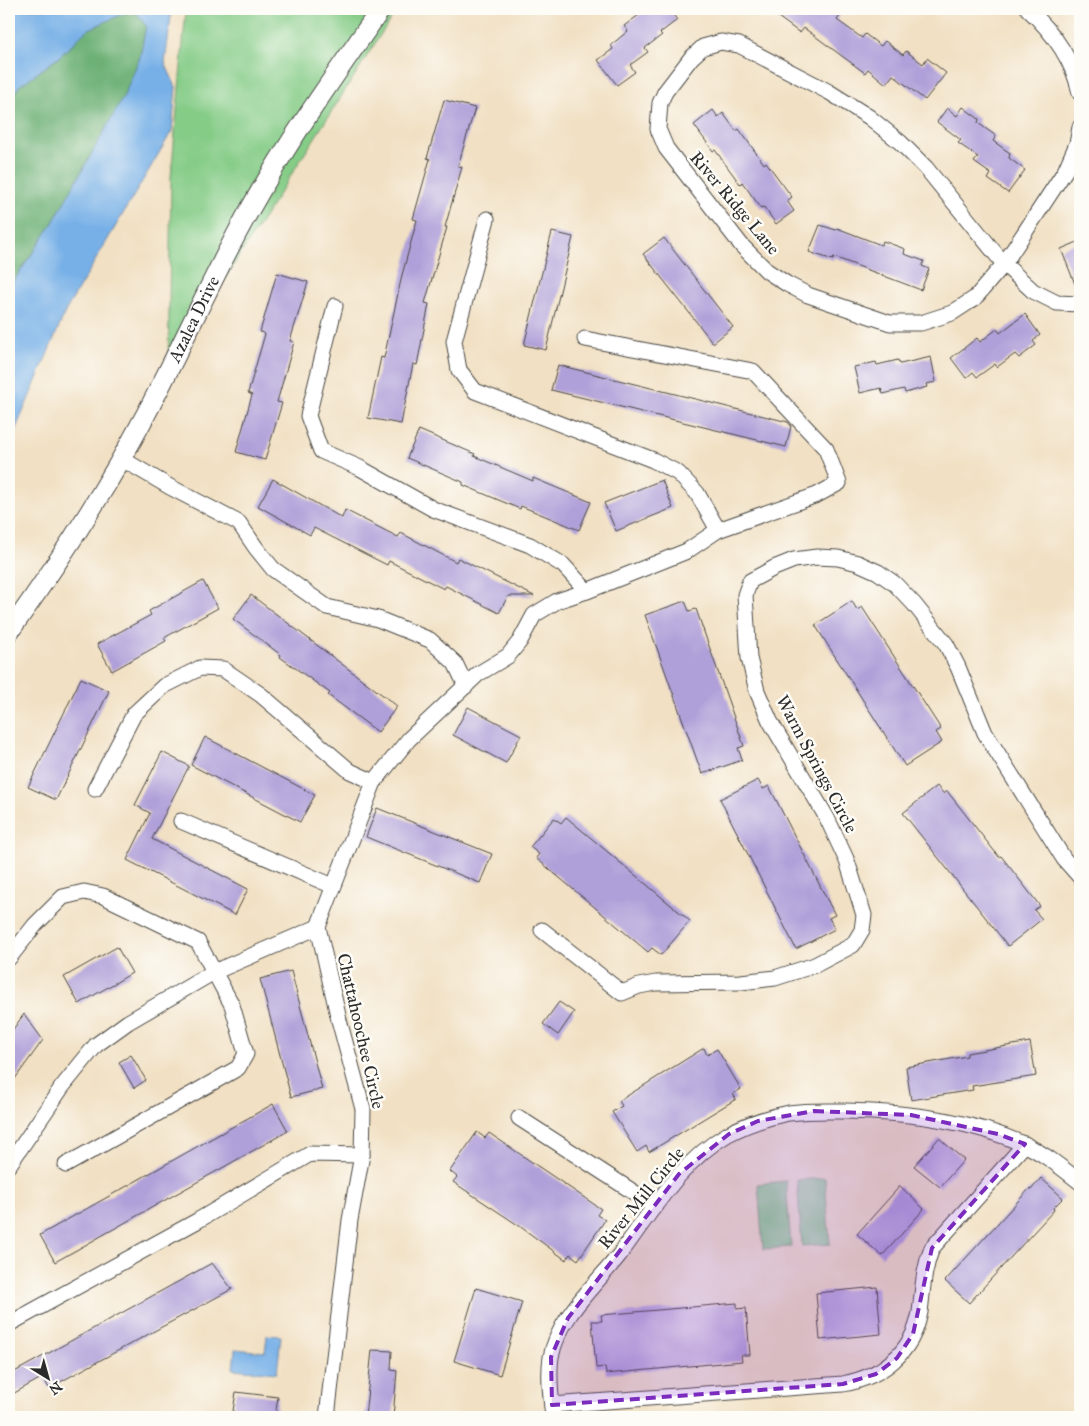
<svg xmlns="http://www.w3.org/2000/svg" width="1089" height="1426" viewBox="0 0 1089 1426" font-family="'IM FELL Great Primer',serif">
<rect width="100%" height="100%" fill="#fdfcf7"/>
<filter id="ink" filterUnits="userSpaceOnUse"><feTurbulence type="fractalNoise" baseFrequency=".02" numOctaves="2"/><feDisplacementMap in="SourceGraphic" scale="10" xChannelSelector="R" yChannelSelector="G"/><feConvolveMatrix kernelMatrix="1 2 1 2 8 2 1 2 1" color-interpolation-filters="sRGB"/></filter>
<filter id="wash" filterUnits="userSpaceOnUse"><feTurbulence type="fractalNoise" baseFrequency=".0096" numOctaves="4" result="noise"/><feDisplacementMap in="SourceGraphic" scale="20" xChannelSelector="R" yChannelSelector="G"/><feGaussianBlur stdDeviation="1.12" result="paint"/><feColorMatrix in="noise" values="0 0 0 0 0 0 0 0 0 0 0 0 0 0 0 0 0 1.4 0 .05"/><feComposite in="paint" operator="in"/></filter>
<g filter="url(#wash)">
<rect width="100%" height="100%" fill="#f1e0c3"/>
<g fill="#85cc87" stroke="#587c59">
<polygon points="186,9 397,9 168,368 171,177"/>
<polygon points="825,1178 830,1244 802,1246 797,1180"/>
<polygon points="786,1181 791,1247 763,1249 758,1184"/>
</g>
<polygon fill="#6cb074" stroke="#4c6e50" points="134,9 146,26 140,57 124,96 51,226 9,288 9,105 19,86 58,58 87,30"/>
<g fill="#77b0e7" stroke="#516e89">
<polygon points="9,9 172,9 165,63 176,87 172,131 66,310 9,445 9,288 51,226 124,96 140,57 146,26 134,9 87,30 58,58 19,86 9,105"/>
<polygon points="267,1335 281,1336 277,1373 233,1369 235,1349 265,1352"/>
</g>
<g id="blocks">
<g fill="#b0a0d9">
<polygon points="647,9 669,9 677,20 660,33 662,35 645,48 648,52 630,65 635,72 617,85 598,60 613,49 611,45 628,31 624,26"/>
<polygon points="767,9 830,9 840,16 837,20 862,38 865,34 881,46 885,41 903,55 906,51 923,64 927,58 946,73 925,100 893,75 886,84 868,69 865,73 804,28 800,33"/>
<polygon points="444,100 475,108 458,166 462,167 445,227 447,227 425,303 429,304 417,365 413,364 401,424 368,418 381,357 384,358 402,275 417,220 413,219 430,159 427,158"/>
<polygon points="963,107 979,119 978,123 996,136 993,141 1010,153 1009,158 1025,170 1008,193 988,179 991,174 974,162 978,157 958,143 961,140 937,122 947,108 957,116"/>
<polygon points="713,110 718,117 723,113 736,131 739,129 764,164 766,162 792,197 787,201 794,211 776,224 764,207 761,208 742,182 740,184 715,150 713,151 694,125"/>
<polygon points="820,225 836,230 837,228 881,245 883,241 905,249 904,254 924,261 922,266 929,269 921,290 834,257 833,260 809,252"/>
<polygon points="552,232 573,237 546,350 524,345"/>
<polygon points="664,238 733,327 713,343 643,254"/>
<polygon points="1080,241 1080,294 1079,294 1061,249"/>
<polygon points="277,273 308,282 290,341 294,342 277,402 282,403 265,460 236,452 252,395 248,393 265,334 260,332"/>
<polygon points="1025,314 1040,335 1033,341 1036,345 1019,358 1015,354 997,367 995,364 977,377 973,372 966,378 951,358 977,338 980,342 997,329 1000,333"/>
<polygon points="931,357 936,382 926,384 927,387 905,393 904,389 883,394 881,388 860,393 854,367 876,362 877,365 898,360 900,364"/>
<polygon points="558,365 788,422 791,426 786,447 551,390"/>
<polygon points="419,430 475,454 474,456 533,481 533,478 591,502 579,530 521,506 520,509 463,485 463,482 407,458"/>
<polygon points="273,479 342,518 345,510 398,537 401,533 456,562 458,558 534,596 508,596 499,613 446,586 444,589 389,561 387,565 314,528 310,535 258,506"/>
<polygon points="662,480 673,508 616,531 604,503"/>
<polygon points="203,581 218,608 164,638 166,641 112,671 97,644 151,615 149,611"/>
<polygon points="251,595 397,706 378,732 328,695 330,693 280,657 281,655 233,619"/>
<polygon points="685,601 689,611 696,609 744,746 738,748 742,760 702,774 645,615"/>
<polygon points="852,601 857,610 862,607 941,729 936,732 942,742 905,766 815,625"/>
<polygon points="81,678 109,691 56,800 28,787"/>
<polygon points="468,707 521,735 506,763 453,735"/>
<polygon points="205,737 315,795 300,822 191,765"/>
<polygon points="162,752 189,766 152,839 248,889 235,915 127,860 150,813 135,805"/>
<polygon points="758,780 763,789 769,786 835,915 829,918 835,929 796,949 720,799"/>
<polygon points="937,786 944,794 947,791 999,857 1001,856 1040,906 1034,910 1042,919 1008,946 903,813"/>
<polygon points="377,808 492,854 480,883 366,837"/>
<polygon points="566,817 690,921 661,955 652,948 648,952 536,858 539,854 530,847 554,818 561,823"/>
<polygon points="117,947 132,973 79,1004 64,977"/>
<polygon points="291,971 322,1089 291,1097 260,979"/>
<polygon points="559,1002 574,1012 558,1035 543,1024"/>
<polygon points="24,1014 43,1040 9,1087 9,1035"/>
<polygon points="1030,1042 1036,1076 972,1086 973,1090 911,1100 906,1067 967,1056 967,1053"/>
<polygon points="704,1048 707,1055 717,1049 741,1089 733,1094 736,1099 649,1152 646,1146 637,1152 612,1112 622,1106 619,1101"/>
<polygon points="131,1055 146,1080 134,1088 119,1062"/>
<polygon points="273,1104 288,1131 55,1262 40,1235"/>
<polygon points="477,1132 485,1138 489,1133 601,1209 597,1215 605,1220 578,1260 570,1254 566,1260 518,1225 453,1182 457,1177 450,1171"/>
<polygon points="939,1138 964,1160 940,1187 914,1166"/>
<polygon points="1041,1178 1063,1198 1053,1208 1054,1210 969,1303 945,1281 1030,1188 1031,1190"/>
<polygon points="900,1186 924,1209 882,1256 857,1234"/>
<polygon points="212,1263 232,1289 49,1388 43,1377 9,1396 9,1375"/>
<polygon points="877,1287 881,1334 820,1340 816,1293"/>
<polygon points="476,1288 522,1302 500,1375 454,1361"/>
<polygon points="737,1303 737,1309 746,1308 750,1355 741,1355 742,1361 606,1374 605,1367 596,1368 592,1321 602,1321 601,1315"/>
<polygon points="372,1350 392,1351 391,1370 397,1371 393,1417 365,1417"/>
<polygon points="236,1392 278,1397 275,1417 232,1417"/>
</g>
</g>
</g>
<g filter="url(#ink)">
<use href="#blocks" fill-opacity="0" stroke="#494642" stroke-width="1"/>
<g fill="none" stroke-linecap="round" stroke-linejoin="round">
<g stroke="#494642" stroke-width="17">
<g id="minor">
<path d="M 1028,9 C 1053,32 1073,60 1080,93"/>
<polygon points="721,42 739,45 829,92 869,117 900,142 926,168 1004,264 975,298 952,313 921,323 890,323 808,295 787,284 767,271 742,246 666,148 658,129 660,103 665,92 691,58 703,47"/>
<polyline points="1080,127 1077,144 1065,171 1004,264 1033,291 1057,303 1080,304"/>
<polyline points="487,219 454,341 459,370 475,391 653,460 678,473 697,493 718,530"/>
<polyline points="335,306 308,416 321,451 360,468 433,509 530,545 563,565 587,591"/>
<polyline points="122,459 170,487 239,523 256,548 273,569 327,607 378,619 430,640 455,663 466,686"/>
<polyline points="95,789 134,714 164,686 200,668 223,669 261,695 350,771 374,782"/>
<polyline points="181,821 333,886"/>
<polyline points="542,930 622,993 639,986 656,983 741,982 775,978 815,965 853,945 862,930 864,915 847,861 827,818 770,721 757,691 749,658 745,595 750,581 774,568 794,560 817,557 838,558 858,563 878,572 895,584 914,604 946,644 958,667 985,733 1064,859 1080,877"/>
<polyline points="9,958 35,925 63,897 84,892 103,896 198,942 232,1005 246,1054 238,1068 66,1165"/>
<polyline points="519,1118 655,1206"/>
<polyline points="9,1165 62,1087 96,1045 128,1022 214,972 318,927"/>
<polyline points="9,1324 197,1221 310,1154 362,1155"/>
<path d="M 552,1405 L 843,1384 C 881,1377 913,1353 920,1312 C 923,1289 923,1270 932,1248 L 1025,1144"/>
<polyline points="327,1417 350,1220 362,1155 363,1109 339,1020 318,927 374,782 409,739 478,674 508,656 520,641 534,615 557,601 587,591 687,551 718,530 817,495 839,483 826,449 753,371 585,339"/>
<path d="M 553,1417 C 551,1398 548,1376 551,1357 C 559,1316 595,1286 620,1254 C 652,1211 681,1161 728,1134 C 747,1124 768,1117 789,1113 C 808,1110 827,1111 846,1111 C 906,1112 968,1119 1023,1144 C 1044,1153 1062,1168 1080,1182"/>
</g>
</g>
<g stroke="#494642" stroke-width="21">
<g id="tertiary">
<path id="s1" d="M 9,632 C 59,562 106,490 146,414 C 182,347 212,277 249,211 C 288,141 335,75 381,9"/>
</g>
</g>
<use href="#minor" stroke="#fff" stroke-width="15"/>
<use href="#tertiary" stroke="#fff" stroke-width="19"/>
</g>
</g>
<path fill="#7b2cbf" fill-opacity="0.2" stroke="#7b2cbf" stroke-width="4" stroke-dasharray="10 6" stroke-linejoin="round" d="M 814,1111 L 911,1115 L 998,1134 L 1025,1144 L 932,1248 L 913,1334 L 897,1358 L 876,1374 L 843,1384 L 552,1405 L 551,1357 L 568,1318 L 679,1174 L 729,1134 L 758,1121 Z"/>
<g text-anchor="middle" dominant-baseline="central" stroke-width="5" stroke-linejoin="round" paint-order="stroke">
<g font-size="18" fill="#2b2b2b" stroke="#fdfcf7">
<text transform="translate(735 203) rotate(50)">River Ridge Lane</text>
<text stroke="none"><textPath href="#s1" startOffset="364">Azalea Drive</textPath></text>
<text transform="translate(817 764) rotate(62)">Warm Springs Circle</text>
<text transform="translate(361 1031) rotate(77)">Chattahoochee Circle</text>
<text transform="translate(641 1198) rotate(-51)">River Mill Circle</text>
</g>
</g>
<rect width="1089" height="1426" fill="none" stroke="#fdfcf7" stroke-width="30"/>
<g transform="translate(48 1378) rotate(143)" stroke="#fdfcf7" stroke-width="4" paint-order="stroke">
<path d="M0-4L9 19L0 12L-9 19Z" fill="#2b2b2b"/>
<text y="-8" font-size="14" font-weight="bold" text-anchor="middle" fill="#2b2b2b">N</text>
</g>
</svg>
